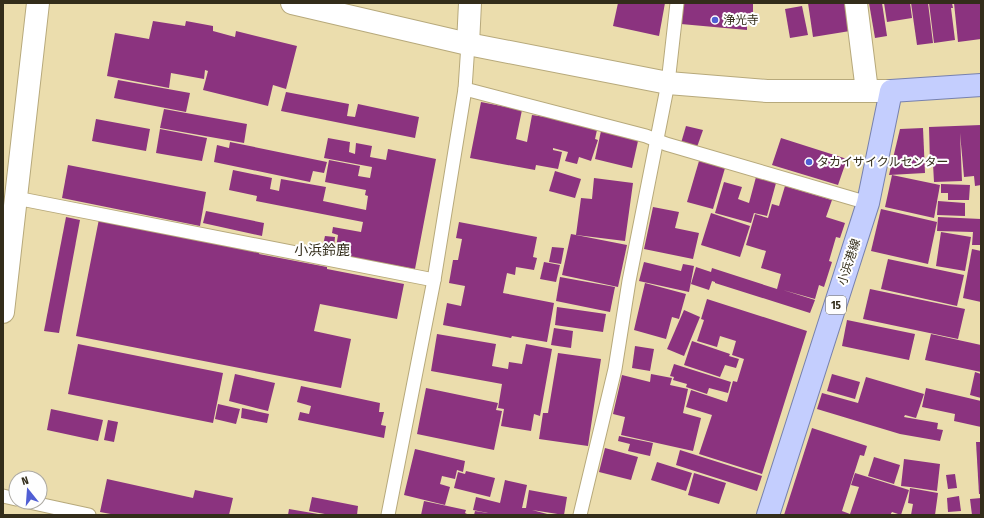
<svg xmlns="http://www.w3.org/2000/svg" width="984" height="518" viewBox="0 0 984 518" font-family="'Fira Sans Condensed','Noto Sans JP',sans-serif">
<rect width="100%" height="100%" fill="#ebddad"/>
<g fill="#8b337f">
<polygon points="618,3 665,3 659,36 613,26"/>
<polygon points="684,3 753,3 753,15 747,15 747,30 681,24"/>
<polygon points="808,3 847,3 850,31 813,37"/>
<polygon points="869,3 882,3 887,36 875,38"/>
<polygon points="884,3 910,3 912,18 887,22"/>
<polygon points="911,3 928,3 933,43 917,45"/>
<polygon points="929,3 952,3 953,8 951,8 955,40 934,43"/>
<polygon points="954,3 981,3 981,39 958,42"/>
<polygon points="802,6 808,35 790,38 785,9"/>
<polygon points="153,21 185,26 186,21 213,26 213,31 235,37 236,31 297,46 286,89 273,85 268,106 203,90 208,71 205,70 204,79 171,73 169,88 107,76 115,33 149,39"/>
<polygon points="118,80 190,93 186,112 114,98"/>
<polygon points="286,92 349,104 347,116 355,117 358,104 419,117 415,138 281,111"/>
<polygon points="481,102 522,110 516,139 527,142 532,115 559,119 597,130 595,139 598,140 591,161 579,157 577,164 565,161 568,152 553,148 553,150 562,152 558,169 536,165 535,170 470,158"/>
<polygon points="164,109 247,124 244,143 160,128"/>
<polygon points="96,119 150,129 146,151 92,141"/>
<polygon points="981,125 981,185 975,186 974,176 964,177 960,133 962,181 934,182 933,164 930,164 929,127"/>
<polygon points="686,126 703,130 697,147 681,143"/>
<polygon points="923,128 925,173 889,175 900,129"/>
<polygon points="160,129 207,138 202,161 156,153"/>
<polygon points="601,131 638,141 632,168 595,159"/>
<polygon points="328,138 350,142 349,152 355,154 356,143 372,146 370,157 386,160 388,149 436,159 415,269 335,254 338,235 332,233 333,227 361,232 363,222 256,201 257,196 229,190 233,170 272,178 270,189 279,191 281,179 326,187 323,201 366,210 368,196 365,195 366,190 325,182 329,160 360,166 358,176 370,178 372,167 324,158"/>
<polygon points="781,138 847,159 838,185 772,165"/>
<polygon points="230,142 327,162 324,173 313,171 310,182 214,162 217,145 229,148"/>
<polygon points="699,161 725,168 713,209 687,202"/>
<polygon points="68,165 206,192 200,226 62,198"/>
<polygon points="555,171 581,179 575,198 549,191"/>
<polygon points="892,175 940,185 934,218 885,207"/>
<polygon points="756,177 776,183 767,216 754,213 751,223 715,213 724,182 742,187 738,199 749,203"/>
<polygon points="594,178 633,183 625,241 576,235 581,198 592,199"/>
<polygon points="941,184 970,185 969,200 948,200 948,193 941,193"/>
<polygon points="785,186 832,200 826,217 845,223 840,238 836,237 829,261 832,262 824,287 819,285 815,299 783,290 815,300 810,313 715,283 715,282 712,281 709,290 691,284 696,267 711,272 712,268 777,289 781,274 761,268 766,251 746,245 755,214 768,218 772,204 779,206"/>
<polygon points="938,201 965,203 965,216 937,215"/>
<polygon points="653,207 679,212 675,228 699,233 693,259 644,249"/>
<polygon points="881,209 937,222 928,264 871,251"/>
<polygon points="206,211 264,223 262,236 203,223"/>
<polygon points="711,213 750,226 740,257 701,245"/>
<polygon points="66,217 80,220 59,333 44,331"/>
<polygon points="938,217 981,219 981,245 972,245 973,232 937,231"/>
<polygon points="99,219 260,251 259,254 327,267 327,269 404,284 397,319 320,304 314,331 351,339 341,388 76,336"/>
<polygon points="459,222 537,237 533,257 537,258 534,270 516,267 515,275 507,273 503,293 554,303 547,342 512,336 511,338 443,325 447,303 461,306 465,286 449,283 453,260 458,260 462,239 456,238"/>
<polygon points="941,232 971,237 965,271 936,266"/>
<polygon points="571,234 627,245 618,287 562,275"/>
<polygon points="325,236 335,237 334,247 323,245"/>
<polygon points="552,247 564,248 561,264 549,262"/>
<polygon points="972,249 981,251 981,302 963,298"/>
<polygon points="888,259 964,275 957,306 881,289"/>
<polygon points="544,262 560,265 556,282 540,279"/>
<polygon points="644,262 681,271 683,264 694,266 689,292 639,281"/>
<polygon points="560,277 615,287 610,312 556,301"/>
<polygon points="645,283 686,294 679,319 672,317 666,339 634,330"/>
<polygon points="870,289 965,309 958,339 863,319"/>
<polygon points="707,299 807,331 762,474 699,454 712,415 686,407 691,390 727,402 733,381 737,382 744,359 732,355 736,341 720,336 717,347 697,341 704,320 701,319"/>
<polygon points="557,307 606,314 603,332 555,325"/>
<polygon points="684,310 700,317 684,356 667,349"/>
<polygon points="847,320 915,334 909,360 842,346"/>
<polygon points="554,328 573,331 571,348 551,345"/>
<polygon points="437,334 496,344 492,366 508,369 509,362 522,364 526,344 552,349 540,416 534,414 531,431 501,426 504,409 498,408 502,384 431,371"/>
<polygon points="931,334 981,345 981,372 925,360"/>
<polygon points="692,341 730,354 729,356 739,359 736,368 725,365 720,377 684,365"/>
<polygon points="78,344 223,373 213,423 68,394"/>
<polygon points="635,346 654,349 650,371 632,368"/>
<polygon points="558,353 601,359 588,446 539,439 543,413 548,413"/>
<polygon points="674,364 731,382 728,393 709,388 707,394 686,387 687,384 673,380 674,377 670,376"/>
<polygon points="975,372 981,374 981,398 970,395"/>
<polygon points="235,374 275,383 268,411 229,401"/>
<polygon points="651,374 672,378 670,385 688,389 683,413 701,418 693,451 621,435 625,417 613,414 622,375 650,382"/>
<polygon points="832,374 860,382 855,399 827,391"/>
<polygon points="866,377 924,394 916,418 905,415 904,417 938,423 937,429 943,430 940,441 900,434 817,409 822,393 858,403"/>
<polygon points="301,386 380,403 379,412 384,412 381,425 386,426 384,438 298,420 300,412 309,414 311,406 297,402"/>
<polygon points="426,388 498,403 496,410 502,411 494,450 417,434"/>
<polygon points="926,388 981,401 981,427 954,421 955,414 922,407"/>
<polygon points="218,404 240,409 236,424 215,419"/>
<polygon points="242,408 269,414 267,423 241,418"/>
<polygon points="51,409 103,420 98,441 47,430"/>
<polygon points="108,420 118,422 114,442 104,440"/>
<polygon points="812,428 867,446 864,456 860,455 842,511 850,514 859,487 851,485 855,473 909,490 901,515 892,512 890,515 784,515"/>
<polygon points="619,436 653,443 650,456 628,451 630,444 618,441"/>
<polygon points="976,442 981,442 981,494 979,494"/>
<polygon points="605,448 638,457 631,480 599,472"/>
<polygon points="415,449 465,461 463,472 457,470 455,479 442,476 440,484 450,487 445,505 404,495"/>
<polygon points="680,450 762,476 757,491 676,465"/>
<polygon points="874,457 900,465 894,484 868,476"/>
<polygon points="904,459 940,464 937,491 910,487 910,486 910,487 901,486"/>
<polygon points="657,462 692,473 686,491 651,480"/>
<polygon points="466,471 495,478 490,497 454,488 458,472 465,474"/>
<polygon points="694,473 726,483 719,504 688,495"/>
<polygon points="955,474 957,488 948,489 946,475"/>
<polygon points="107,479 193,498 195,490 233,498 229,515 116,515 100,512"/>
<polygon points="505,480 527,485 522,508 526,508 529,490 567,497 564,515 532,510 551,515 474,515 475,511 488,513 473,510 476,497 500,503"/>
<polygon points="910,488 938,493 935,515 911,515 913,504 908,503"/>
<polygon points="959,496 961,511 948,512 947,498"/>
<polygon points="312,497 358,506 357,515 330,515 309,511"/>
<polygon points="981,498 981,515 972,515 970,499"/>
<polygon points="424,501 466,510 465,513 469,515 421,515"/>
<polygon points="289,509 318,514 318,515 288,515"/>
</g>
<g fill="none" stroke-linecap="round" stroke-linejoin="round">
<g stroke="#b7a97b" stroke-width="15">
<g id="lane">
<polyline points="465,89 646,136 666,144 868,203"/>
<polyline points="16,198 434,280"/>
<polyline points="3,496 16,499"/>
<polyline points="29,502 89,515"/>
<polyline points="388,515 434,280 465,89 468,44"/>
<polyline points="580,515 615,369 629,281 668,83 677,3"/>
</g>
</g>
<g stroke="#b7a97b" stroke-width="24">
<g id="street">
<polyline points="856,3 867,91"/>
<polyline points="468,44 470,3"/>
</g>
</g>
<g stroke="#b7a97b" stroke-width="24">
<g id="secondary">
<polyline points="292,3 468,44 668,83 767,91 891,91"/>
<polyline points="3,312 38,3"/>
</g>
</g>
<g stroke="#7781ae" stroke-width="24">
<polyline id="primary" points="768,515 868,203 891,91 981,85"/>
</g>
<use href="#lane" stroke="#fff" stroke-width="13"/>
<use href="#street" stroke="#fff" stroke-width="22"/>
<use href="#secondary" stroke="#fff" stroke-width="22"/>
<use href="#primary" stroke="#c4cefe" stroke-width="22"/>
</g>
<g fill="#505ed4" stroke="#fefefe" stroke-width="1.5">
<circle cx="715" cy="20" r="4"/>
<circle cx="809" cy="162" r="4"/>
</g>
<g text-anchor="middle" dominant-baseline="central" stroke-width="4" stroke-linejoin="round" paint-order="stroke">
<rect fill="#fefefe" stroke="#706c5e" stroke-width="1" x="826" y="296" width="20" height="18" rx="3"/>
<g font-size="11" font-weight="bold" fill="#332d1a">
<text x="836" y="305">15</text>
</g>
<g font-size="12" fill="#332d1a" stroke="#fefefe" text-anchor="start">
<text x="723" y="20">浄光寺</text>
<text x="817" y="162">タカイサイクルセンター</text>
</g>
<g font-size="12" fill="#332d1a" stroke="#fefefe">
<text transform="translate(849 262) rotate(-72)">小浜港線</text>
</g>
<g font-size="14" fill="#332d1a" stroke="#fefefe">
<text x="322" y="250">小浜鈴鹿</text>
</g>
</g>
<rect width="984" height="518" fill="none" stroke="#332d1a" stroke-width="8"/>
<g transform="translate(28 490) rotate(343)"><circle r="19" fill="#fefefe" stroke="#adaaa3"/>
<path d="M0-3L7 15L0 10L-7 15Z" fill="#505ed4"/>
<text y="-6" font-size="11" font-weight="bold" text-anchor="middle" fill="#332d1a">N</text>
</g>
</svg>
